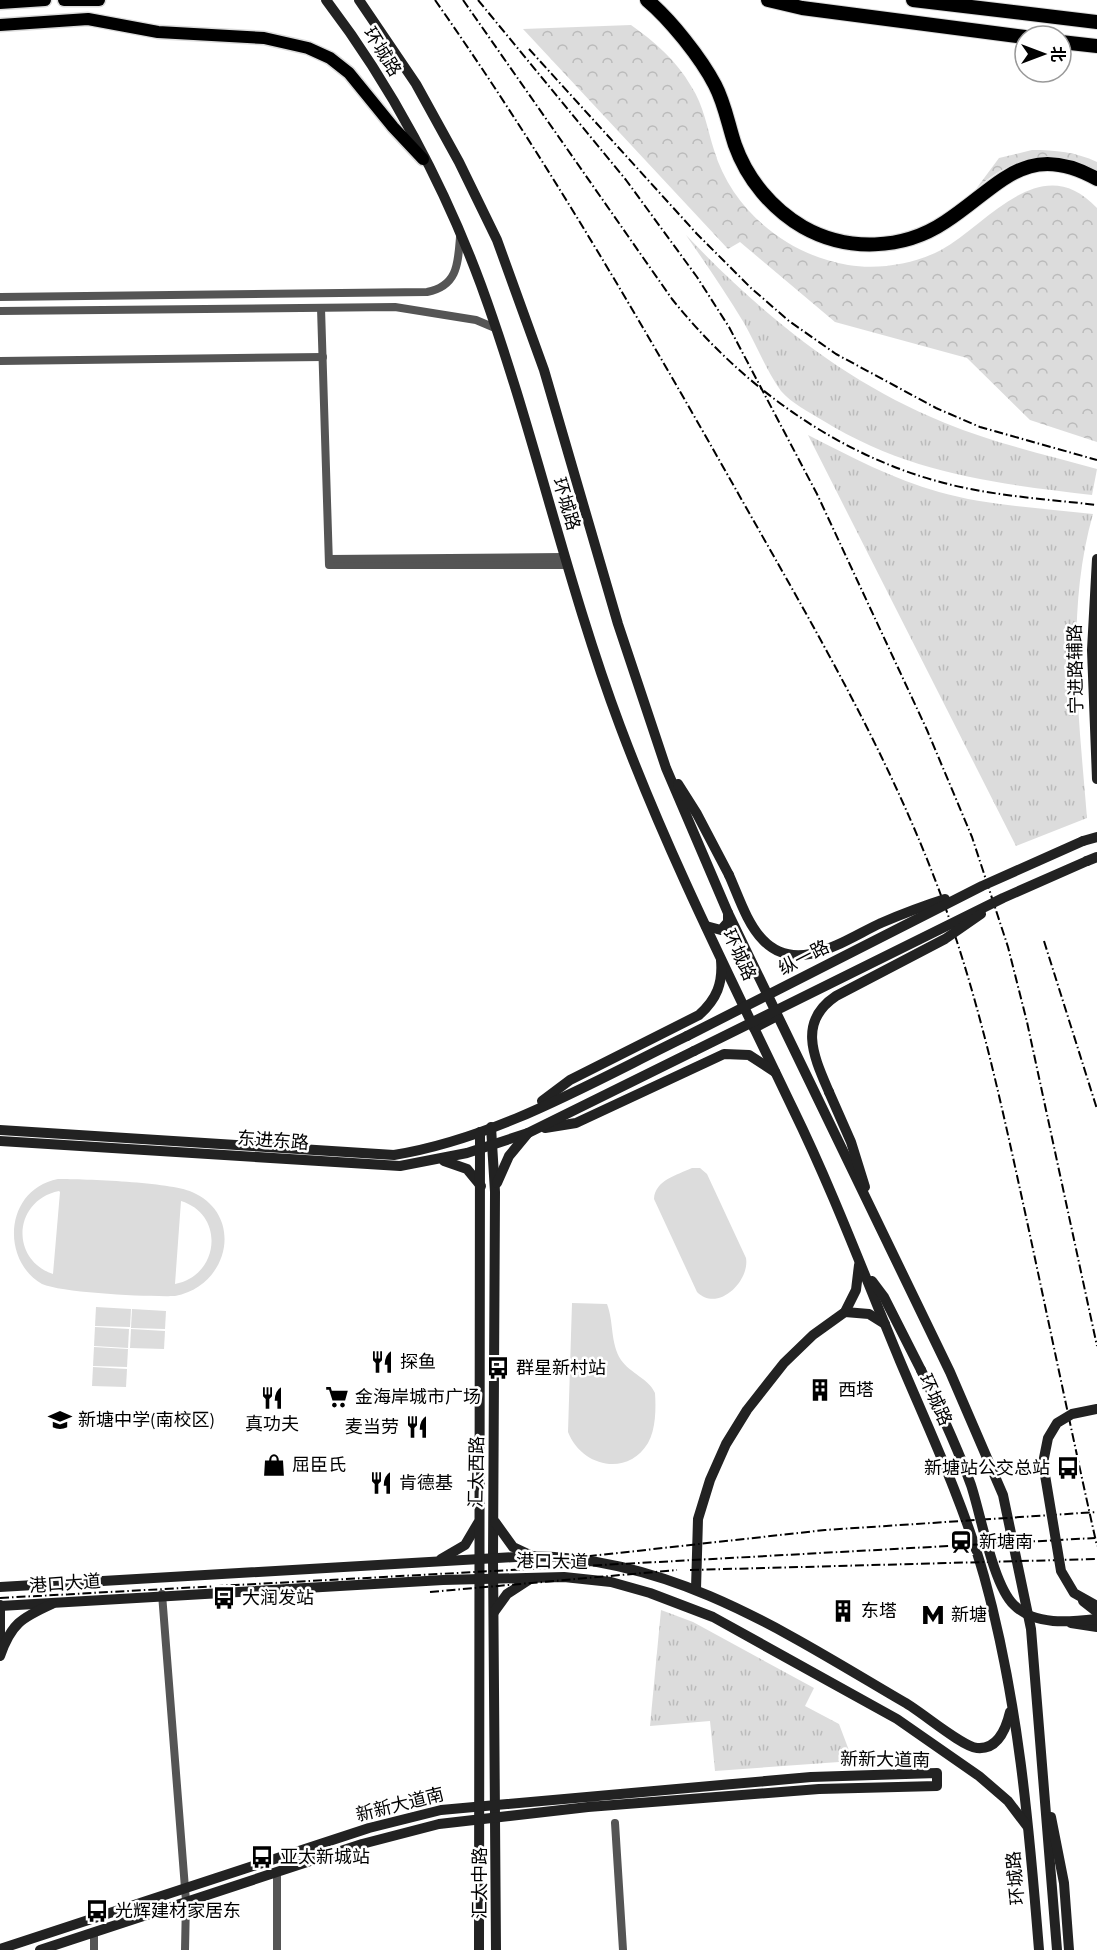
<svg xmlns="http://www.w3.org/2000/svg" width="1097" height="1950" viewBox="0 0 1097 1950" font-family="'Source Sans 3','Noto Sans SC',sans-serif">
<defs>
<pattern id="grass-tufts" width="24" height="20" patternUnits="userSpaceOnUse" patternTransform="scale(1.5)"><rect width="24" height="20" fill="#dcdcdc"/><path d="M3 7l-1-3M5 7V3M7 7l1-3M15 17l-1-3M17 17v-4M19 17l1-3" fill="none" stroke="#bbb"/></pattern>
<pattern id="forest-crowns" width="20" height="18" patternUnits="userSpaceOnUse" patternTransform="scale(1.5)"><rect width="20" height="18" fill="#dcdcdc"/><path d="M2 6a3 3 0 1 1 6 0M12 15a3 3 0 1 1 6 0" fill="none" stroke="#bbb"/></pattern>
</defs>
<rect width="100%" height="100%" fill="#fff"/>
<g fill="url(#grass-tufts)">
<path d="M 686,235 C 760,313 843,382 945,423 C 994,443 1046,455 1097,469 L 1092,495 C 993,483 910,474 822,420 C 809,412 791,403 781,391 C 767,372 756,344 744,323 C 726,293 706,264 686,235 Z"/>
<path d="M 808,435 C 851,457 893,479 939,492 C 988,506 1042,508 1093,514 C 1065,612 1079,718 1087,818 L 1016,846 Z"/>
<polygon points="661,1610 693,1622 814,1688 805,1706 839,1724 853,1761 715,1771 710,1721 650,1726"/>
</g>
<g fill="url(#forest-crowns)">
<path d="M 631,25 C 655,42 676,60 691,86 C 704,106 707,128 714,150 C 732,210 787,255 848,265 C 879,270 914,264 941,250 C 988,224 1041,148 1097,208 L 1097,442 L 1030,420 L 967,358 L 835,322 L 740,242 L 728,249 L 523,29 Z"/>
<path d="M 1032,150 C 1055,150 1076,152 1097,162 L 1097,171 C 1055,147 1010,157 976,189 L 999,158 Z"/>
</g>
<g fill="#dcdcdc" fill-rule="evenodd">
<path d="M 692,1168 L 700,1168 L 707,1174 L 746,1258 C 750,1281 718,1313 697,1292 L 654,1199 C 655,1180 677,1175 692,1168 Z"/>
<path d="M 58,1179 C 85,1179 170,1182 192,1192 C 245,1215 229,1286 175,1296 C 149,1297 63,1293 42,1284 C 0,1260 5,1189 58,1179 ZM 59,1191 L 60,1192 L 53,1274 C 9,1259 14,1200 59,1191 ZM 181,1201 C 226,1215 219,1276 175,1284 Z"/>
<path d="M 572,1303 L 607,1304 C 614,1322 610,1343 621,1360 C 630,1373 649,1379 655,1393 C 656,1408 656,1429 648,1443 C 627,1478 581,1466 568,1432 Z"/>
<polygon points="96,1307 131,1309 130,1327 95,1326"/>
<polygon points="132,1309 166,1311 165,1329 131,1328"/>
<polygon points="95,1327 129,1329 128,1348 94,1346"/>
<polygon points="131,1329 165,1331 164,1349 130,1348"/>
<polygon points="94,1347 128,1349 127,1367 93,1366"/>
<polygon points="93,1367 127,1369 126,1387 92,1386"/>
</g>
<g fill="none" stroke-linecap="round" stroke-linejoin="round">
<g stroke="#dbdbdb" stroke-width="15">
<g id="primary">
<polyline points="64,0 99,0"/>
<polyline points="0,3 45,0"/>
<polyline points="0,25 88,19 158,32 264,38 308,48 330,58 349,73 393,127 423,159"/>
</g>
</g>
<g stroke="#dbdbdb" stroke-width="16">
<g id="highway">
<path d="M 647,0 C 670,19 701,58 715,85 C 725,104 728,124 735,145 C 747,179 772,209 803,227 C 847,252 903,250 945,222 C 999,187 1026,139 1097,179"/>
<polyline points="768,0 802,8 1025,37"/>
<polyline points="913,0 1097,22"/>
<polyline points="1061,42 1097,46"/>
</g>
</g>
<g stroke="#555" stroke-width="8">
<path d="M 0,297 L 427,292 C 458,286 458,263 460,237"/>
<polyline points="321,308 329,565 566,565"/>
<polyline points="0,311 395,307 476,320 495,328"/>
<polyline points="0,361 323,357"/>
<polyline points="329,559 564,557"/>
<polyline points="162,1594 186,1901 185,1950"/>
<polyline points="615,1823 623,1950"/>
<polyline points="94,1950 94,1932"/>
<polyline points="277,1950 277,1872"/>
</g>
<g stroke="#222" stroke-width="10">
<path d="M 326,0 C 391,85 444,185 481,285 C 534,430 566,582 620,726 C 669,857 733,983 793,1109 C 833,1191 865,1277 900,1361 C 930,1432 963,1502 984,1576 C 1018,1698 1029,1825 1039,1950"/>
<polyline points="359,0 416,84 459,162 497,240 544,370 618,624 666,768 728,913 950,1372 1003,1495 1031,1629 1057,1950"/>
<polyline points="1097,559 1092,650 1097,779"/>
<polyline points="678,784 697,814 729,875"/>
<polyline points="1083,841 1097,837"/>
<polyline points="1087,861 1097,857"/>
<polyline points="706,926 721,930 728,922 728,913"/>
<polyline points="754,1028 777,1016"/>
<polyline points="829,1092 851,1142 865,1187"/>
<path d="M 542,1101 L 570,1080 L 699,1015 C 717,999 723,983 721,960"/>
<polyline points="491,1127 495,1192 493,1558 496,1950"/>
<polyline points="545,1128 576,1123 724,1054 749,1055 775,1072"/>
<path d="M 0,1130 L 394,1155 C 498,1138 594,1081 687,1036"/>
<polyline points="0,1141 400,1166 467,1153 528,1133 694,1051"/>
<polyline points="444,1161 467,1169 481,1186"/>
<polyline points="497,1183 509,1156 528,1133"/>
<polyline points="872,1281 884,1297 921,1370"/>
<polyline points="845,1312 869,1314 885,1324"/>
<polyline points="495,1522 513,1547 530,1555"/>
<polyline points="441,1559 465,1545 478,1523"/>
<path d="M 0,1587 L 533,1556 C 675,1558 786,1633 904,1702 C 922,1712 961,1746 977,1748 C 998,1750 1006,1729 1010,1712"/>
<polyline points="696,1589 698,1519 710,1480 726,1444 747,1410 784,1363 813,1335 845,1312 856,1290 859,1265"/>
<polyline points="1083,1601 1097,1612"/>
<polyline points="0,1605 0,1648"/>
<polyline points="0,1606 443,1580 564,1577 611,1582 650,1593 713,1617 897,1719 979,1776 1008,1801 1027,1826"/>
<polyline points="494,1612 507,1594 530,1579"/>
<polyline points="1071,1623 1097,1627"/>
<path d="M 0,1656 C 11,1624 21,1618 52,1604"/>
<polyline points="1051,1817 1064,1883 1069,1950"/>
<polyline points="0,1949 369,1828 441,1810 811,1777 937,1773 937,1786 819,1789 588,1807 439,1824 362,1844 40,1950"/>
<polyline points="479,1950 480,1132"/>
</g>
<use href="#primary" stroke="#000" stroke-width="12"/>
<use href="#highway" stroke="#000" stroke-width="14"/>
<g stroke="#000" stroke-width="2" stroke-dasharray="9 3 1.5 3" stroke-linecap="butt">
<path d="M 435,0 C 546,158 644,327 739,495 C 816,631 896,766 948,915 C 982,1012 1003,1112 1025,1212 C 1049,1323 1072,1435 1097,1546"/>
<path d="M 463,0 L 672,299 C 741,385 836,455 944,483 C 993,496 1046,499 1097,505"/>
<polyline points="478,0 626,180 697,277 729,327 817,494 927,730 972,837 1008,947 1027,1022 1097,1346"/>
<polyline points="529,49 697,234 751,288 789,321 836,354 936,408 980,427 1097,460"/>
<polyline points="1044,941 1097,1109"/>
<polyline points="555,1560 825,1530 1097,1512"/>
<polyline points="690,1570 1097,1559"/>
<polyline points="430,1592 677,1570"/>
<polyline points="0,1598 1095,1538"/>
</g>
<g stroke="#222" stroke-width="10">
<path d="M 729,875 C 738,895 747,924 763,940 C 797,976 846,939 881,923 C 902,914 923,906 945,899"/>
<polyline points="687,1036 982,886 1083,841"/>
<polyline points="694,1051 1003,898 1087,861"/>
<path d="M 829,1092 C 814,1057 797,1022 836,996 L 945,939 L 981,914"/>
<path d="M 921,1370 C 939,1408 957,1446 971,1485 C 981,1515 993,1585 1014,1605 C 1035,1626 1070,1622 1097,1619"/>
<polyline points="1097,1409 1072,1414 1057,1423 1048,1438 1043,1463 1061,1571 1074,1593 1097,1606"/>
</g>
</g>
<defs>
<g id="restaurant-bare" transform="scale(1.8)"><path d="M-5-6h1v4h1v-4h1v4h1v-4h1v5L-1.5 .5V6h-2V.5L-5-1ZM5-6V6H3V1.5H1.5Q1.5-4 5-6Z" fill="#000" stroke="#fff" stroke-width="2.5" paint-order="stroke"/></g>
<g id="bus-bare" transform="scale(1.8)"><path d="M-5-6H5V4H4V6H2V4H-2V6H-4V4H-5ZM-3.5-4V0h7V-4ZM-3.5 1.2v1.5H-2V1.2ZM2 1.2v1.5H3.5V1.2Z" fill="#000" stroke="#fff" stroke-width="2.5" paint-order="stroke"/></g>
<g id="building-bare" transform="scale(1.8)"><path d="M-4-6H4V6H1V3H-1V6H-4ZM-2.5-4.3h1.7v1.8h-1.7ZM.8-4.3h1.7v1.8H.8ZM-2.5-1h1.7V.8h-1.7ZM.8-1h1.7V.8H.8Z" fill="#000" stroke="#fff" stroke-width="2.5" paint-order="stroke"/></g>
<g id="supermarket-bare" transform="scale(1.8)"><path d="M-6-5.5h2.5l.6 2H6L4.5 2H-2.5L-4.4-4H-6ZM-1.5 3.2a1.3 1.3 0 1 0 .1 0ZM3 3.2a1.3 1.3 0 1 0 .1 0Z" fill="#000" stroke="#fff" stroke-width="2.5" paint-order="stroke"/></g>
<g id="school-bare" transform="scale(1.8)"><path d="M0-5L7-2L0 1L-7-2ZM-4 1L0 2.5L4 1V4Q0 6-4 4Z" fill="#000" stroke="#fff" stroke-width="2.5" paint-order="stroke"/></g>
<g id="shop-bare" transform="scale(1.8)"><path d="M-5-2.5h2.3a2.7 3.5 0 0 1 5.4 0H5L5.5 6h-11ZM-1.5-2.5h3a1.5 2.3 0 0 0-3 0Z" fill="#000" stroke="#fff" stroke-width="2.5" paint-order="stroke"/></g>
<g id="station-bare" transform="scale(1.8)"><path d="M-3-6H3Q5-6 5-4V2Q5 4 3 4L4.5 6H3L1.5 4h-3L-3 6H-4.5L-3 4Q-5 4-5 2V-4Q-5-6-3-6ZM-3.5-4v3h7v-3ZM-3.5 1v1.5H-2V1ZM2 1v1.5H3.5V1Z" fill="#000" stroke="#fff" stroke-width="2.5" paint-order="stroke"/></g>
<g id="metro-bare" transform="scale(1.8)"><path d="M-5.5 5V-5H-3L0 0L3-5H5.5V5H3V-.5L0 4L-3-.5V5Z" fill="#000" stroke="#fff" stroke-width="2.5" paint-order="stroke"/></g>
</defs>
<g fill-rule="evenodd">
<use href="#restaurant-bare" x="382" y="1362"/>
<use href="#bus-bare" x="498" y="1368"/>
<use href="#building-bare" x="820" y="1390"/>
<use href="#supermarket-bare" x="337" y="1397"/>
<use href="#restaurant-bare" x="272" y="1398"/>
<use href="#school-bare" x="60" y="1420"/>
<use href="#restaurant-bare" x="417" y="1427"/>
<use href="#shop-bare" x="274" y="1465"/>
<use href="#bus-bare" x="1068" y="1468"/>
<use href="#restaurant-bare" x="381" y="1483"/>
<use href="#station-bare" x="961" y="1542"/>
<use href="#bus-bare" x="224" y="1598"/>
<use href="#building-bare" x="843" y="1611"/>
<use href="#metro-bare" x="933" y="1615"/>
<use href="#bus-bare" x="262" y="1857"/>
<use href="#bus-bare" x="97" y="1911"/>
</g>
<g text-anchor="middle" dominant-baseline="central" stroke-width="5" stroke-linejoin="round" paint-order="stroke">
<g font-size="18" fill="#000" stroke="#fff">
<text transform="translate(382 52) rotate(58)">环城路</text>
<text transform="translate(566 504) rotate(73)">环城路</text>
<text transform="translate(1076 669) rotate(-91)">宁进路辅路</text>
<text transform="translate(739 955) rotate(65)">环城路</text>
<text transform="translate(804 958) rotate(-27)">纵一路</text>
<text transform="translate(273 1141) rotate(4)">东进东路</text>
<text transform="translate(935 1400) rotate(66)">环城路</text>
<text transform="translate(477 1472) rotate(-89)">汇太西路</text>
<text transform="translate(552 1562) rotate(1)">港口大道</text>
<text transform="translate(65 1584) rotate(-4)">港口大道</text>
<text transform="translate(885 1760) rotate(1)">新新大道南</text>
<text transform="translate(400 1805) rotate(-14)">新新大道南</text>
<text transform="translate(1016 1878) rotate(-95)">环城路</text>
<text transform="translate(480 1883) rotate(-90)">汇太中路</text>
</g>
<g font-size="18" fill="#000" stroke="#fff" text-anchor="start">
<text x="400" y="1362">探鱼</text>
<text x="516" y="1368">群星新村站</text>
<text x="838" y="1390">西塔</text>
<text x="355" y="1397">金海岸城市广场</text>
<text x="78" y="1420">新塘中学(南校区)</text>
<text x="272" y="1424" text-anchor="middle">真功夫</text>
<text x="399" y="1427" text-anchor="end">麦当劳</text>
<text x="292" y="1465">屈臣氏</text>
<text x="1050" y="1468" text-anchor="end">新塘站公交总站</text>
<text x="399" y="1483">肯德基</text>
<text x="979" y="1542">新塘南</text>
<text x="242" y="1598">大润发站</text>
<text x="861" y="1611">东塔</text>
<text x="951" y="1615">新塘</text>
<text x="280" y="1857">亚太新城站</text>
<text x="115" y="1911">光辉建材家居东</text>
</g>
</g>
<g transform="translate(1043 54) rotate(90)"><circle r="28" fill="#ffffff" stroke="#999999" stroke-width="1.5"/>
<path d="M0-4.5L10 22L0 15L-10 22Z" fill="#000000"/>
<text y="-9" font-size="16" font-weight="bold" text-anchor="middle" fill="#000000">北</text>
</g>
</svg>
